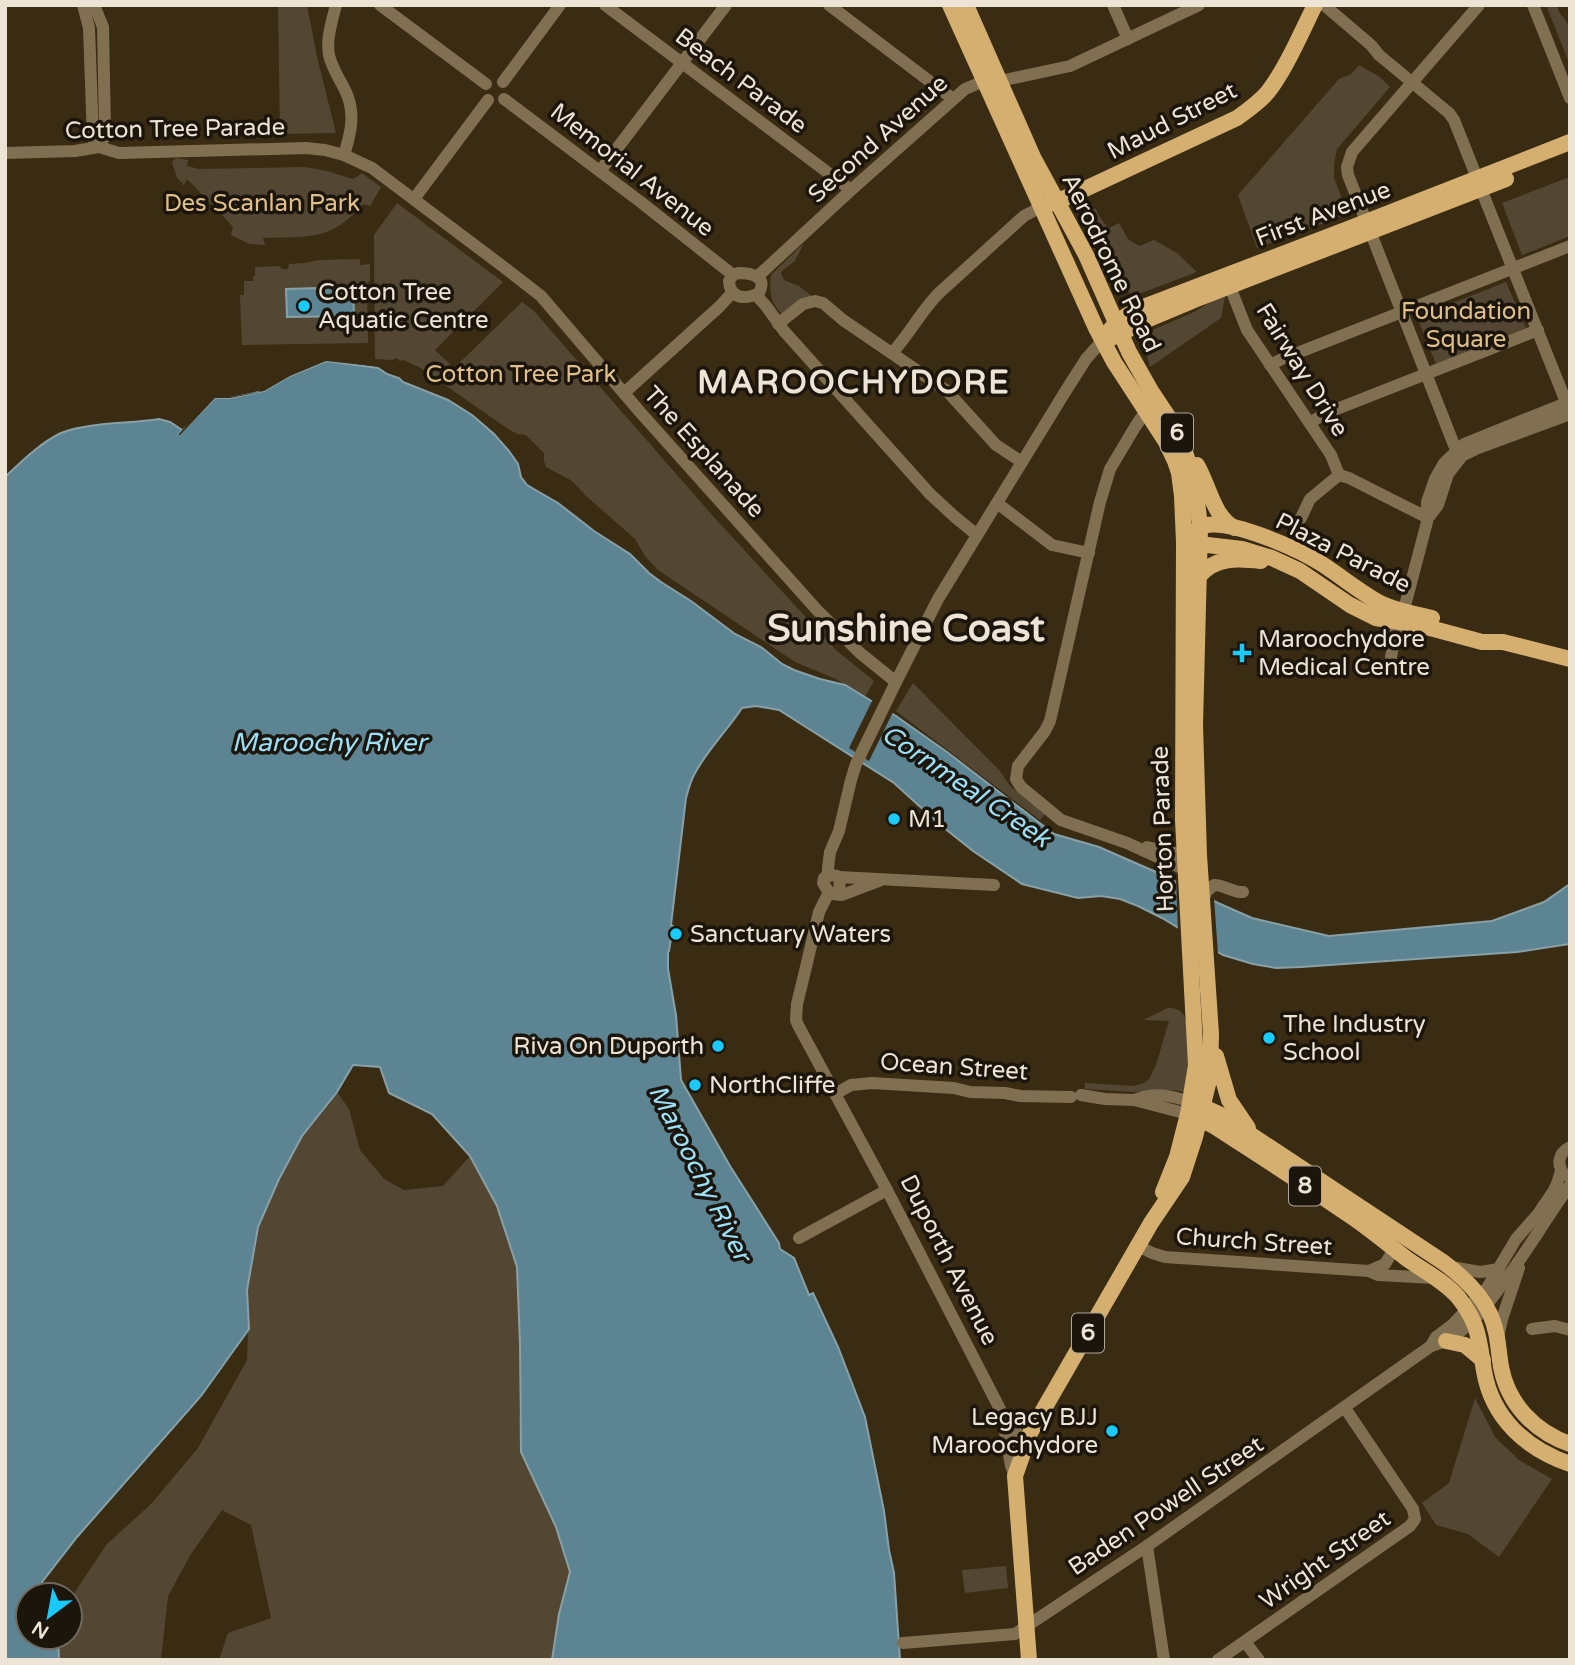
<svg xmlns="http://www.w3.org/2000/svg" width="1575" height="1665" viewBox="0 0 1575 1665" font-family="'Varela Round',sans-serif">
<rect width="100%" height="100%" fill="#3a2b13"/>
<g fill="#534733" fill-rule="evenodd">
<polygon points="278,5 307,5 317,57 336,133 280,134"/>
<path d="M 1546,5 L 1557,5 C 1558,14 1565,17 1568,25 C 1572,37 1570,53 1570,65 Z"/>
<polygon points="1359,65 1380,77 1390,87 1337,149 1334,164 1334,178 1348,214 1257,248 1238,195 1339,79 1351,74"/>
<path d="M 176,158 L 188,160 L 187,166 L 199,169 L 305,167 L 327,171 L 353,179 L 362,173 L 381,187 L 370,206 L 363,204 C 331,242 308,236 263,238 L 265,245 L 249,244 L 231,235 L 233,227 L 222,215 L 217,214 L 218,211 L 187,179 L 184,185 L 177,178 L 172,162 Z"/>
<polygon points="1570,177 1570,236 1522,255 1502,203"/>
<polygon points="397,203 503,282 435,350 454,368 522,302 533,310 712,515 837,651 874,681 865,697 836,679 795,662 658,570 645,556 635,539 586,496 572,481 546,467 544,461 544,453 526,435 517,434 508,429 419,367 403,360 399,361 398,358 392,360 375,359 374,235"/>
<polygon points="1095,208 1103,222 1109,228 1119,223 1128,239 1139,246 1154,240 1177,253 1197,272 1131,297 1091,210"/>
<path d="M 804,243 L 795,261 L 783,270 L 781,273 L 784,280 L 799,286 L 813,297 L 785,313 L 781,313 C 770,303 769,289 771,275 Z"/>
<polygon points="358,259 360,260 360,265 370,264 370,281 367,283 368,343 242,345 240,295 244,295 244,281 253,281 253,276 255,276 255,267 280,266 281,269 288,269 289,264 305,263 318,260"/>
<polygon points="1506,282 1526,328 1436,364 1417,317"/>
<polygon points="1218,297 1225,297 1221,318 1150,367 1141,335 1194,312"/>
<polygon points="913,683 1000,771 1010,786 1045,814 1040,820 896,711"/>
<path d="M 1168,1008 C 1175,1008 1179,1009 1183,1014 C 1194,1029 1187,1074 1184,1092 L 1174,1090 L 1134,1092 L 1085,1089 L 1085,1083 L 1134,1086 L 1144,1083 L 1149,1079 L 1156,1065 L 1169,1021 L 1143,1020 Z"/>
<path d="M 337,1092 L 349,1109 L 360,1150 L 384,1179 L 404,1190 L 443,1186 L 470,1156 L 497,1206 L 517,1267 L 520,1344 L 519,1414 L 570,1572 L 559,1614 L 552,1660 L 219,1660 L 228,1633 L 271,1618 L 251,1525 L 222,1510 L 191,1554 L 168,1596 L 161,1660 L 5,1660 L 5,1481 L 249,1329 L 247,1290 L 258,1227 L 279,1179 L 302,1136 ZM 248,1330 L 247,1360 L 198,1448 L 152,1503 L 107,1544 L 76,1590 L 70,1604 L 70,1637 L 28,1637 L 28,1595 L 32,1595 L 77,1537 L 201,1396 Z"/>
<polygon points="1475,1398 1495,1437 1519,1460 1552,1479 1499,1557 1468,1534 1436,1525 1422,1503 1449,1483"/>
<polygon points="1006,1566 1008,1588 965,1593 962,1570"/>
</g>
<g fill="#5d8493" stroke="#88a1a7" stroke-width="2">
<polygon points="353,287 354,316 287,317 286,289"/>
<path d="M 326,361 L 378,368 L 387,374 L 399,378 L 403,382 L 448,400 L 472,415 L 494,434 L 509,451 L 518,464 L 521,477 L 527,485 L 558,503 L 594,531 L 630,554 L 649,573 L 661,582 L 691,601 L 735,634 L 761,647 L 782,664 L 794,670 L 820,679 L 845,685 L 896,716 L 947,752 L 1054,834 L 1099,847 L 1156,872 L 1218,903 L 1252,918 L 1329,936 L 1492,921 L 1544,902 L 1570,884 L 1570,944 L 1517,952 L 1301,967 L 1276,968 L 1253,964 L 1223,955 L 1162,918 L 1138,906 L 1120,899 L 1101,896 L 1078,898 L 1022,884 L 973,851 L 938,823 L 894,783 L 809,729 L 779,710 L 756,706 L 742,708 C 727,731 705,752 693,777 C 690,783 688,791 686,798 L 671,925 L 673,926 L 669,951 L 668,952 L 668,969 L 676,1015 L 681,1080 L 730,1166 L 779,1243 L 780,1249 L 794,1258 L 809,1295 L 813,1293 L 838,1347 L 865,1417 L 884,1511 L 889,1550 L 894,1573 L 900,1660 L 552,1660 L 559,1614 L 570,1572 L 556,1527 L 521,1452 L 520,1344 L 517,1267 L 497,1206 L 470,1156 L 432,1114 L 389,1093 L 380,1067 L 353,1065 L 337,1092 L 302,1136 L 279,1179 L 258,1227 L 247,1290 L 249,1329 L 201,1396 L 77,1537 L 32,1595 L 28,1595 L 28,1637 L 58,1637 L 59,1660 L 5,1660 L 5,477 C 22,461 40,443 61,433 C 89,422 129,424 159,419 L 170,422 L 182,430 L 178,435 L 215,398 L 230,398 L 264,391 L 290,376 Z"/>
</g>
<g fill="#3a2b13">
<polygon points="325,358 379,364 383,367 326,361 290,376 264,391 230,398 215,398 180,435 178,435 212,395 228,395 230,397 258,392 289,373"/>
<polygon points="872,698 893,712 869,761 849,748 872,701"/>
<polygon points="1176,879 1214,898 1218,954 1178,932"/>
</g>
<g fill="none" stroke-linecap="round" stroke-linejoin="round">
<g stroke="#816f51" stroke-width="12">
<polyline points="83,5 89,28 93,139 99,147"/>
<polyline points="94,5 103,27 105,130 103,140 99,147"/>
<path d="M 336,5 C 332,21 326,39 329,55 C 332,68 339,78 345,90 C 356,112 351,133 344,155"/>
<polyline points="380,5 486,84"/>
<polyline points="605,5 851,190"/>
<polyline points="829,5 953,99"/>
<polyline points="1113,5 1128,39"/>
<polyline points="1324,5 1371,45 1379,55 1449,113 1454,120 1477,178"/>
<polyline points="1533,5 1570,98"/>
<polyline points="503,82 560,5"/>
<polyline points="504,99 642,203 733,275"/>
<polyline points="5,153 75,151 99,147 119,153 306,148 325,150 344,155 372,168 501,265 541,296 640,412 817,610 860,653 896,682"/>
<polyline points="600,171 726,5"/>
<polyline points="1481,189 1570,412"/>
<polyline points="414,199 488,100"/>
<path d="M 738,273 C 751,273 768,276 759,293 C 745,300 730,299 729,281 L 733,275 Z"/>
<polyline points="757,277 851,190 965,89 984,81 1000,81 1070,66 1199,5"/>
<polyline points="1230,287 1247,330 1331,455 1339,475"/>
<polyline points="756,295 766,306 784,331 930,494 955,517 977,535"/>
<polyline points="778,324 803,304 815,301 823,303 843,320 947,391 996,445 1022,462"/>
<path d="M 892,353 C 909,335 921,311 939,293 L 1024,216 L 1041,207"/>
<polyline points="1270,365 1282,359 1570,246"/>
<polyline points="624,393 719,307 732,293"/>
<polyline points="1146,411 1135,427 1110,469 1100,502 1050,721 1045,731 1018,766 1016,779 1021,787 1061,820 1127,843 1186,870"/>
<polyline points="1310,423 1324,414 1538,330"/>
<polyline points="1462,456 1454,445 1348,175 1347,167 1352,152 1479,5"/>
<polyline points="1339,475 1349,478 1428,518"/>
<polyline points="997,503 1052,545 1089,553"/>
<polyline points="1301,518 1310,499 1339,475"/>
<polyline points="1428,518 1438,505 1448,474 1462,456 1478,448 1570,414"/>
<path d="M 1391,657 C 1395,638 1396,619 1406,602 L 1427,522 L 1427,502 L 1435,479 L 1444,463 L 1464,444 L 1566,403"/>
<polyline points="1147,847 1185,855"/>
<polygon points="831,875 837,876 840,880 839,890 834,894 828,891 823,883 824,878"/>
<polyline points="828,876 828,868 830,852 839,831 851,780 856,764 896,682 938,599 1065,392 1086,359 1102,341"/>
<polyline points="839,877 994,885"/>
<polyline points="829,892 819,912 806,967 797,1004 796,1020 798,1025 887,1190 1001,1411 1025,1444"/>
<polyline points="833,894 842,895 879,881"/>
<path d="M 1203,902 L 1206,892 L 1214,885 C 1225,885 1234,893 1243,892"/>
<polyline points="835,1094 851,1085 872,1083 954,1088 970,1092 1005,1093 1020,1096 1071,1097"/>
<polyline points="1081,1095 1105,1099 1134,1100 1188,1114"/>
<path d="M 1134,1100 C 1154,1092 1170,1095 1191,1102"/>
<path d="M 1565,1175 C 1556,1165 1558,1153 1570,1147"/>
<polyline points="799,1238 887,1190"/>
<polyline points="1138,1246 1152,1253 1165,1257 1369,1271 1378,1275 1434,1278"/>
<polyline points="1451,1267 1480,1272 1499,1269"/>
<polyline points="1369,1271 1385,1264 1394,1249"/>
<polyline points="1532,1329 1555,1326 1570,1330"/>
<polyline points="1498,1338 1502,1319 1519,1268"/>
<polyline points="1431,1346 1436,1337 1452,1325 1487,1288 1516,1239 1538,1214 1553,1192 1557,1184 1561,1171"/>
<polyline points="1002,1415 1011,1466 1015,1476"/>
<polyline points="1147,1546 1164,1660"/>
<polyline points="1245,1642 1259,1660"/>
<path d="M 903,1643 L 1015,1634 L 1147,1546 L 1431,1346 C 1467,1337 1489,1302 1509,1275 C 1531,1245 1549,1214 1570,1185"/>
<polyline points="1218,1660 1410,1526 1415,1519 1413,1509 1345,1408"/>
</g>
<g stroke="#d5af70" stroke-width="16">
<polyline points="950,5 1096,328 1114,362 1166,442 1175,461 1179,473 1182,496 1184,542 1183,820 1196,1065 1188,1114 1177,1157 1163,1192"/>
<polyline points="966,5 1033,157 1086,255 1129,352 1151,391 1171,421 1182,443 1195,483 1200,527 1195,725 1199,855 1211,1034 1210,1076 1195,1137 1182,1177 1151,1223 1030,1433 1015,1476 1029,1660"/>
<path d="M 1047,205 L 1070,196 L 1237,118 C 1248,110 1258,103 1267,93 C 1285,71 1302,31 1315,5"/>
<path d="M 1110,330 C 1119,318 1132,312 1146,306 L 1348,229 L 1570,142"/>
<polyline points="1111,338 1121,334 1139,323 1194,300 1506,179"/>
<path d="M 1197,465 C 1209,485 1213,517 1235,528"/>
<path d="M 1192,534 C 1196,530 1200,526 1206,525 C 1234,520 1298,549 1322,564 C 1342,577 1360,592 1380,603 C 1396,611 1415,614 1432,618"/>
<polyline points="1190,543 1242,549 1272,558 1300,571 1350,605 1376,618 1419,625 1482,642 1503,642 1570,659"/>
<path d="M 1199,576 C 1215,557 1238,558 1261,561"/>
<polyline points="1216,1056 1229,1100 1248,1128"/>
<path d="M 1197,1104 L 1221,1115 L 1443,1262 C 1462,1276 1480,1292 1490,1314 C 1498,1331 1498,1348 1501,1367 C 1508,1404 1535,1432 1570,1444"/>
<path d="M 1191,1115 L 1214,1126 C 1260,1156 1307,1186 1352,1217 C 1371,1230 1389,1245 1407,1259 C 1424,1271 1444,1281 1458,1297 C 1479,1323 1479,1340 1484,1371 C 1492,1418 1526,1449 1570,1464"/>
<polyline points="1446,1341 1465,1345 1483,1360"/>
</g>
</g>
<g fill="#19cafc" stroke="#1c150b" stroke-width="2.5">
<circle cx="304" cy="306" r="7"/>
<path d="M1238.5 642.5h7v7h7v7h-7v7h-7v-7h-7v-7h7z"/>
<circle cx="894" cy="819" r="7"/>
<circle cx="676" cy="934" r="7"/>
<circle cx="1269" cy="1038" r="7"/>
<circle cx="718" cy="1046" r="7"/>
<circle cx="695" cy="1085" r="7"/>
<circle cx="1112" cy="1431" r="7"/>
</g>
<g text-anchor="middle" dominant-baseline="central" stroke-width="7" stroke-linejoin="round" paint-order="stroke">
<g fill="#1c150b" stroke="#aea699" stroke-width="2">
<rect x="1161" y="413.5" width="32" height="39" rx="5"/>
<rect x="1289" y="1166.5" width="32" height="39" rx="5"/>
<rect x="1072" y="1313.5" width="32" height="39" rx="5"/>
</g>
<g font-size="23" font-weight="bold" fill="#ede4d6">
<text x="1177" y="433">6</text>
<text x="1305" y="1186">8</text>
<text x="1088" y="1333">6</text>
</g>
<g font-size="24" fill="#ede4d6" stroke="#1c150b">
<text transform="translate(741 81) rotate(37)">Beach Parade</text>
<text transform="translate(1172 121) rotate(-27)">Maud Street</text>
<text transform="translate(175 129) rotate(-1)">Cotton Tree Parade</text>
<text transform="translate(878 139) rotate(-42)">Second Avenue</text>
<text transform="translate(632 170) rotate(38)">Memorial Avenue</text>
<text transform="translate(1323 214) rotate(-21)">First Avenue</text>
<text transform="translate(1111 263) rotate(64)">Aerodrome Road</text>
<text transform="translate(1302 370) rotate(58)">Fairway Drive</text>
<text transform="translate(704 452) rotate(48)">The Esplanade</text>
<text transform="translate(1343 553) rotate(27)">Plaza Parade</text>
<text transform="translate(1163 829) rotate(-92)">Horton Parade</text>
<text transform="translate(954 1067) rotate(4)">Ocean Street</text>
<text transform="translate(1254 1242) rotate(4)">Church Street</text>
<text transform="translate(949 1260) rotate(63)">Duporth Avenue</text>
<text transform="translate(1166 1506) rotate(-34)">Baden Powell Street</text>
<text transform="translate(1325 1560) rotate(-35)">Wright Street</text>
</g>
<g font-size="24" fill="#e0bf8a" stroke="#1c150b">
<text x="262" y="203">Des Scanlan Park</text>
<text x="1466" y="311">Foundation<tspan x="1466" dy="28">Square</tspan></text>
<text x="521" y="374">Cotton Tree Park</text>
</g>
<g font-size="24" fill="#ede4d6" stroke="#1c150b" text-anchor="start">
<text x="318" y="292">Cotton Tree<tspan x="318" dy="28">Aquatic Centre</tspan></text>
<text x="1258" y="639">Maroochydore<tspan x="1258" dy="28">Medical Centre</tspan></text>
<text x="908" y="819">M1</text>
<text x="690" y="934">Sanctuary Waters</text>
<text x="1283" y="1024">The Industry<tspan x="1283" dy="28">School</tspan></text>
<text x="704" y="1046" text-anchor="end">Riva On Duporth</text>
<text x="709" y="1085">NorthCliffe</text>
<text x="1098" y="1417" text-anchor="end">Legacy BJJ<tspan x="1098" dy="28">Maroochydore</tspan></text>
</g>
<g font-size="26" font-style="italic" fill="#9ae0fb" stroke="#1c150b">
<text x="329" y="742">Maroochy River</text>
<text transform="translate(966 786) rotate(34)">Cornmeal Creek</text>
<text transform="translate(700 1173) rotate(63)">Maroochy River</text>
</g>
<g font-size="32" font-weight="bold" letter-spacing="2" fill="#ede4d6" stroke="#1c150b">
<text x="854" y="383">MAROOCHYDORE</text>
</g>
<g font-size="38" font-weight="bold" fill="#ede4d6" stroke="#1c150b">
<text x="906" y="629">Sunshine Coast</text>
</g>
</g>
<rect width="1575" height="1665" fill="none" stroke="#ede4d6" stroke-width="14"/>
<g transform="translate(49 1616) rotate(212)"><circle r="33" fill="#1c150b" stroke="#70685c" stroke-width="2"/>
<path d="M0-5L12 26L0 18L-12 26Z" fill="#19cafc"/>
<text y="-10" font-size="19" font-weight="bold" text-anchor="middle" fill="#ede4d6">N</text>
</g>
</svg>
